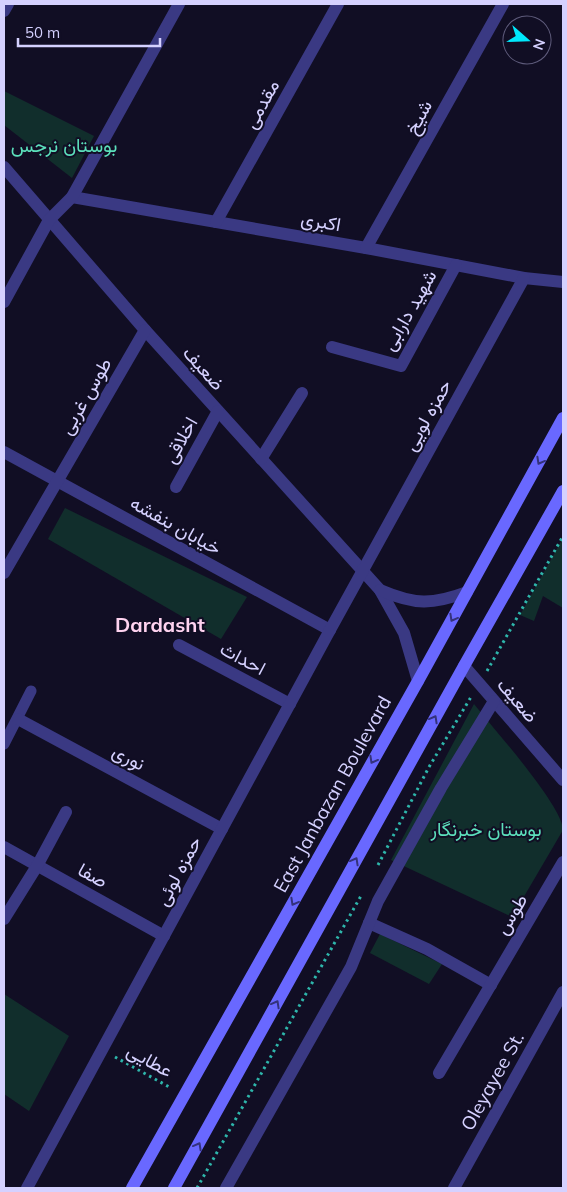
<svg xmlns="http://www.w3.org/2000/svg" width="567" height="1192" viewBox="0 0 567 1192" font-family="Mulish,Vazirmatn,sans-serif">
<rect width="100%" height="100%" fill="#110e24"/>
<g fill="#112e2c">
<polygon points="4,91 94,136 72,178 4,125"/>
<polygon points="65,508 247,597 221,639 48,539"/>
<polygon points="563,538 563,608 543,596 534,621 520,615"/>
<path d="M 474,704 C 492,727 563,806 563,830 L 512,917 L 391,860 Z"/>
<polygon points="380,934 442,964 429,984 370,953"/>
<polygon points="4,994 69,1036 29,1111 4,1094"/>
</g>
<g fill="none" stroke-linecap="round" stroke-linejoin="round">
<g stroke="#2eb6ab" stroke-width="3" stroke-dasharray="2.5 4" stroke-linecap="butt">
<polyline points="487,671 563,536"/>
<polyline points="378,865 429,767 471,697"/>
<polyline points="115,1057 171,1088"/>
<polyline points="197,1188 362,894"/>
</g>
<polyline stroke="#3a3983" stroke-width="11" points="4,744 31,691"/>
<g stroke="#3a3983" stroke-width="12">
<polyline points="4,11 8,4"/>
<polyline points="4,167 145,330 380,590 404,633 418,681"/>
<polyline points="72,197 366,248 524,278 563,282"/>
<polyline points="216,222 338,4"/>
<polyline points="366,248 503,4"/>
<polyline points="4,302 49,220 72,197 179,4"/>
<polyline points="332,347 401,366 456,265"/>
<polyline points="4,452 330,630"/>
<polyline points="261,459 302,393"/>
<polyline points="176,487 218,411"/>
<polyline points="4,573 145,330"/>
<path d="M 380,590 C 415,605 432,605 467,592"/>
<polyline points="179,645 290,704"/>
<polyline points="464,666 563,780"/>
<polyline points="18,719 222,829"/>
<polyline points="4,847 164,936"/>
<polyline points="4,919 37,866 66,812"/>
<polyline points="369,923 427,949 491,985"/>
<polyline points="439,1073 563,862"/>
<polyline points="27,1188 330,630 524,278"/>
<polyline points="226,1188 351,967 378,901 441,788 494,701"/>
<polyline points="454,1188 563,992"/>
</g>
<g stroke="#6968ff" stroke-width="12">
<polyline points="132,1188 418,681 563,418"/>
<polyline points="174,1188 464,666 563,491"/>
</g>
</g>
<defs><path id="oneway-chevron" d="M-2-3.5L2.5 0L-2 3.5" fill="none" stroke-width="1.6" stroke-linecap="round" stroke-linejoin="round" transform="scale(1.25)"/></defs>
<g stroke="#34327c">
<use href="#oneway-chevron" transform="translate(540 461) rotate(119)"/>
<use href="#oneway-chevron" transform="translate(453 618) rotate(119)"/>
<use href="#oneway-chevron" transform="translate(434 719) rotate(-61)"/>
<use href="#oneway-chevron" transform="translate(373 760) rotate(119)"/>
<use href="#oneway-chevron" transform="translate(355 861) rotate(-61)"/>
<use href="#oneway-chevron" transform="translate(294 902) rotate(119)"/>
<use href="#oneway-chevron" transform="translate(276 1004) rotate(-61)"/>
<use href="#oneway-chevron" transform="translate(198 1146) rotate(-61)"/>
</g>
<g text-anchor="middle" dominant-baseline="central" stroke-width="4" stroke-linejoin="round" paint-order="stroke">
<g font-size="19" fill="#d5d1ff" stroke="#110e24">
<text transform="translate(261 104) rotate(-61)">مقدمی</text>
<text transform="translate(418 117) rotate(-61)">شیخ</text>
<text transform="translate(321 221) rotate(10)">اکبری</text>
<text transform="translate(409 310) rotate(-60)">شهید دارابی</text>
<text transform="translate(204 368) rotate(48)">ضعیف</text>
<text transform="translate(85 396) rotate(-60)">طوس غربی</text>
<text transform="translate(427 415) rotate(-61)">حمزه لویی</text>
<text transform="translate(180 440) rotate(-61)">اخلاقی</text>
<text transform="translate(176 525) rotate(29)">خیابان بنفشه</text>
<text transform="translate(243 658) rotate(28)">احداث</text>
<text transform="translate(518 700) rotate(49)">ضعیف</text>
<text transform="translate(129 757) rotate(28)">نوری</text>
<text transform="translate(332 794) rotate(-61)">East Janbazan Boulevard</text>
<text transform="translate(178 871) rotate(-62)">حمزه لوئی</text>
<text transform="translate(93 875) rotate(29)">صفا</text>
<text transform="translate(511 914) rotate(-59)">طوس</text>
<text transform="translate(150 1060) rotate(29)">عطایی</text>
<text transform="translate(492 1081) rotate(-61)">Oleyayee St.</text>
</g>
<g font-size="19" fill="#5ce0bc" stroke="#110e24">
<text x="64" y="145">بوستان نرجس</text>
<text x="486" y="829">بوستان خبرنگار</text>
</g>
<g font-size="20" font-weight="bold" fill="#ffd3f0" stroke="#110e24">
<text x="160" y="624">Dardasht</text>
</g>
</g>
<rect width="567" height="1192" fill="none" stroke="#d5d1ff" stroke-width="10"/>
<g transform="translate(527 40) rotate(110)"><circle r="24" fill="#110e24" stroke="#5f5c7c"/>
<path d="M0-4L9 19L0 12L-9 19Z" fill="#00e8fc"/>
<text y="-8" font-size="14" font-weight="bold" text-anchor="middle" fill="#d5d1ff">N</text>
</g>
<path d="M18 38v8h142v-8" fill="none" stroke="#d5d1ff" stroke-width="2.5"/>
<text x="25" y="38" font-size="15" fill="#d5d1ff" stroke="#110e24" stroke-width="4" paint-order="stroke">50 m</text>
</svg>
